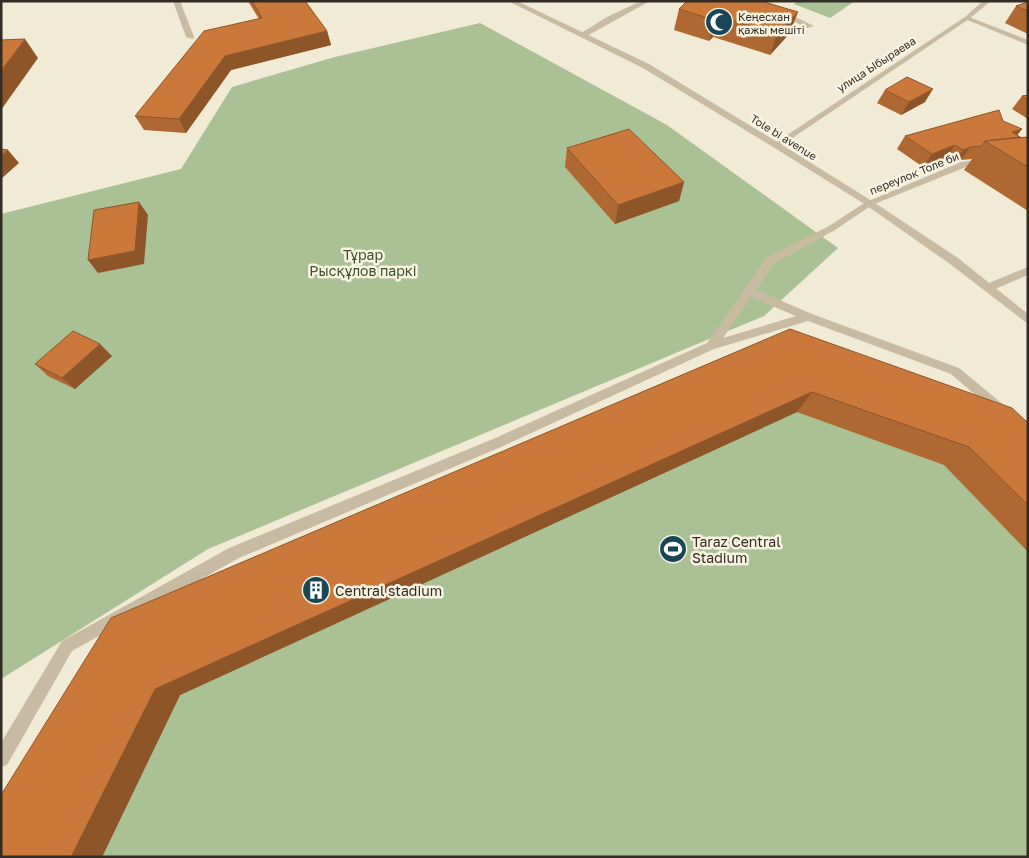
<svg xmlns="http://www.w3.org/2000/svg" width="1029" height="858" viewBox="0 0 1029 858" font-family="'Golos Text',sans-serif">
<rect width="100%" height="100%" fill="#f1ead5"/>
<g fill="#aac095">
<polygon points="797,1 855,1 830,18 794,4"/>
<polygon points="480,23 667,125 838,248 764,316 208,549 1,679 1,214 181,169 232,87 335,57"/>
<polygon points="776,351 1028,470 1028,857 2,857 137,628"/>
</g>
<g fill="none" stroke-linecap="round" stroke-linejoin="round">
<g fill="#c9bba1" fill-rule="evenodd">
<polygon points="173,1 180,1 194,37 193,39 186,37"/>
<polygon points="641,1 650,1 585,37 578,35 607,17"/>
<polygon points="753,1 762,1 814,26 807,28"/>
<polygon points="965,17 969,17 1028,40 1028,45 965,19"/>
<path d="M 869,200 L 872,201 L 872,205 L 835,230 L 775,263 L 756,290 L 812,314 L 959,368 L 1028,425 L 1028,438 L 1024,437 L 951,374 L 808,321 L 714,349 L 501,447 L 239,558 L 72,651 L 7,765 L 1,767 L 1,743 L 62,641 L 229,548 L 493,439 L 707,343 L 767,257 L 829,226 ZM 751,297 L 796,316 L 723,338 Z"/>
<polygon points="1028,267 1028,275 988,292 983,288 984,285"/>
</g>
<g fill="#c9bba1" fill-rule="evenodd">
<polygon points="983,1 991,1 969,19 779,147 772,145 965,17"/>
<polygon points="984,159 988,162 987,164 966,167 872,205 866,205 864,203 961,162"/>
</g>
<polygon fill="#c9bba1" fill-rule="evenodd" points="508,1 517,1 649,64 779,143 872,201 958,258 1028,314 1028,324 950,264 866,205 773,147 643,68"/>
</g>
<g fill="#af6832">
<polygon points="248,1 305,1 327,31 331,45 231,70 186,133 144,130 135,116 259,19"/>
<polygon points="764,2 790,33 770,55 713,37 709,41 674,30 679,9"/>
<polygon points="1028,2 1028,34 1005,23 1016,6"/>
<polygon points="885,90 925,102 901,115 877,103"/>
<polygon points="1028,95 1028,119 1012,109 1022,96"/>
<polygon points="1003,121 1017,135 1021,137 1028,137 1028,211 964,170 972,159 961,160 954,163 946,158 923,167 897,149 905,136"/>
<polygon points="567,148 684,182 679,201 615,224 565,167"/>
<polygon points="790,329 1028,423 1028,552 944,465 797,412 180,695 102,857 1,857 1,795"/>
<polygon points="112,356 75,389 48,376 35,364"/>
</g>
<g fill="#8e5529">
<polygon points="798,12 790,33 770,55 777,34"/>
<polygon points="718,16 713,37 709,41 714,20"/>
<polygon points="327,31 331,45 231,70 186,133 179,119 225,56"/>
<polygon points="25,39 38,58 1,110 1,71"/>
<polygon points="933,89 925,102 901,115 909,102"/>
<polygon points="1022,129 1011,143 1012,132"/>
<polygon points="955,145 946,158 923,167 932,154"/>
<polygon points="970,147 961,160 954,163 963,150"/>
<polygon points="8,150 19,163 1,179 1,156"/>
<polygon points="684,182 679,201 615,224 618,205"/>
<polygon points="139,202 148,215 144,264 98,273 88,260"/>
<polygon points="100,344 112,356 75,389 62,378"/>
<polygon points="812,392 797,412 180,695 102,857 71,857 155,689"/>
</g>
<g fill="#cb793a" stroke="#8e5529">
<polygon points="252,1 305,1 327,31 225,56 179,119 135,116 204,31 262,18"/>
<polygon points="687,1 761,1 798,12 777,34 718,16 714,20 679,9"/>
<polygon points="1028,2 1028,11 1016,6"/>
<polygon points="25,39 1,71 1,40"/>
<polygon points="907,77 933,89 909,102 885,90"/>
<polygon points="1028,95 1028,100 1022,96"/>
<polygon points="999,110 1003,121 1022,129 1012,132 1020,137 985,141 982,146 970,147 963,150 955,145 932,154 905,136"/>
<polygon points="629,129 684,182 618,205 567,148"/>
<polygon points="1028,137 1028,167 985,141"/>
<polygon points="1,149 8,150 1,156"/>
<polygon points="139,202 135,251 88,260 94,210"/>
<polygon points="790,329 1012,408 1028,423 1028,505 969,447 812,392 155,689 71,857 1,857 1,795 111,618"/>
<polygon points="73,331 100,344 62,378 35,364"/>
</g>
<defs>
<g id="mosque-disc" transform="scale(1.4375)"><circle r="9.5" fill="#194656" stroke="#f9f3e1"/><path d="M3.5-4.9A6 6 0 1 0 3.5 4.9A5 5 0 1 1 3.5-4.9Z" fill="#fff"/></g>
<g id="stadium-disc" transform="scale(1.4375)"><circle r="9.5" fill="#194656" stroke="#f9f3e1"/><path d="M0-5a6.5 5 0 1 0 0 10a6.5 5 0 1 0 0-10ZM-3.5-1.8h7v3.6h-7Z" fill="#fff"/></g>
<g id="building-disc" transform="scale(1.4375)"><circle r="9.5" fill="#194656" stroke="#f9f3e1"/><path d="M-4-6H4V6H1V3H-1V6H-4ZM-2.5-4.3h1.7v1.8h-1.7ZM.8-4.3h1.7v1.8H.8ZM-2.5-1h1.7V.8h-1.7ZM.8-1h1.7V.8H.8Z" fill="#fff"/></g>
</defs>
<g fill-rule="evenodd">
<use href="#mosque-disc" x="719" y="22"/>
<use href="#stadium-disc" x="673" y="549"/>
<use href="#building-disc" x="316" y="590"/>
</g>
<g text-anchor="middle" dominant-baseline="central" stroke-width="5" stroke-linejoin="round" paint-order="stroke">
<g font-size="11" fill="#332c24" stroke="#f9f3e1" text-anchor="start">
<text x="738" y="16">Кеңесхан<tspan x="738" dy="13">қажы мешіті</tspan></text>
</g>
<g font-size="11" fill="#332c24" stroke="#f9f3e1">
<text transform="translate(876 64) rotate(-33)">улица Ыбыраева</text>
<text transform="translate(784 137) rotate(32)">Tole bi avenue</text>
<text transform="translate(914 173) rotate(-22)">переулок Толе би</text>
</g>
<g font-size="14" fill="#3a5227" stroke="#f9f3e1">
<text x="363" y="254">Тұрар<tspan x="363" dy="16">Рысқұлов паркі</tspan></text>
</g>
<g font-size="14" fill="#332c24" stroke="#f9f3e1" text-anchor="start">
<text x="692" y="541">Taraz Central<tspan x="692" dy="16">Stadium</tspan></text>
<text x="335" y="590">Central stadium</text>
</g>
</g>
<rect width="1029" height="858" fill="none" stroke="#332c24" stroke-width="5"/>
</svg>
